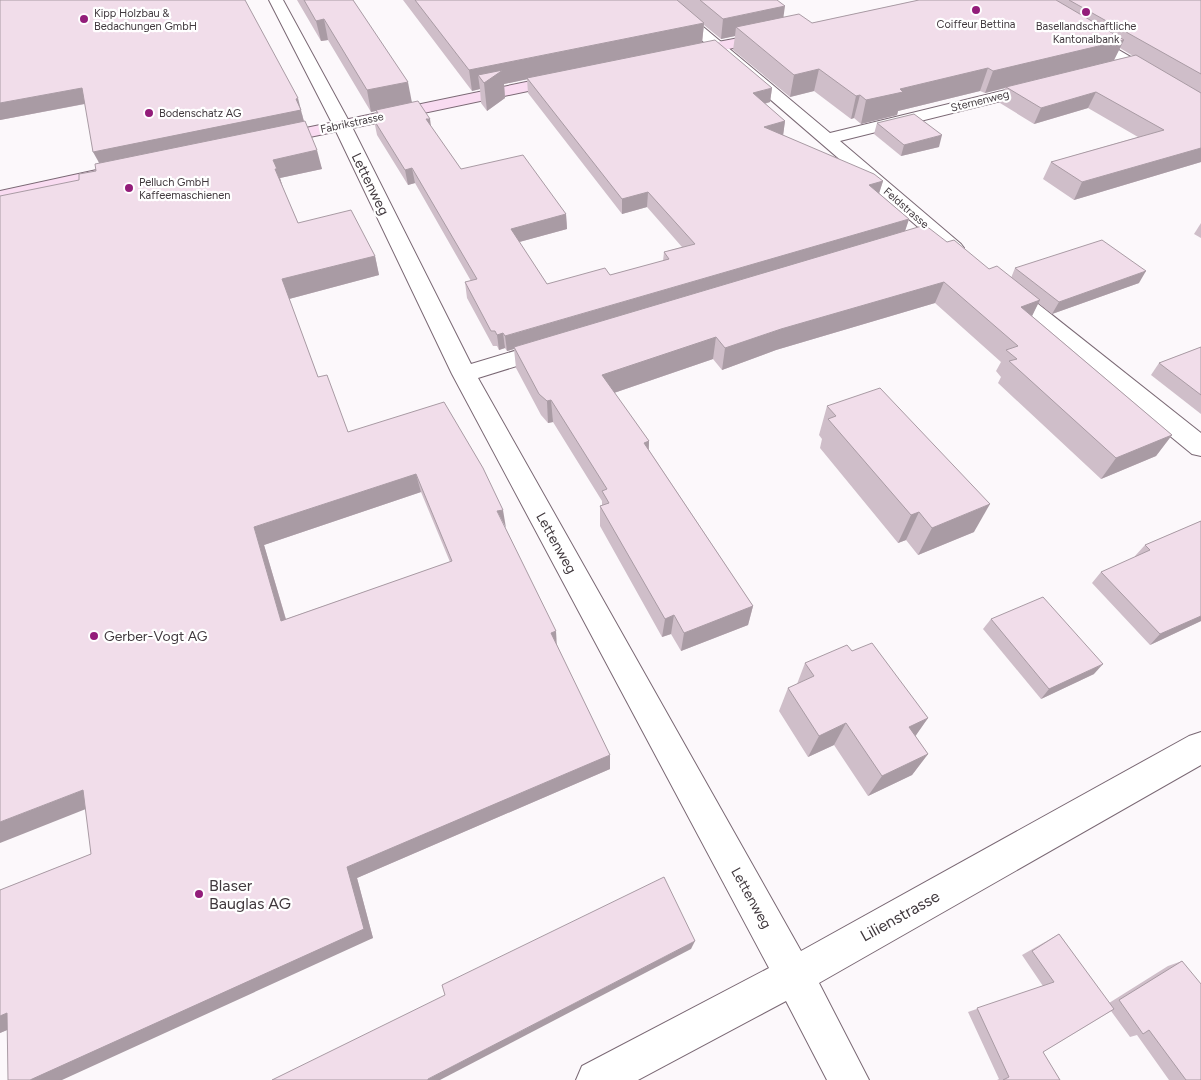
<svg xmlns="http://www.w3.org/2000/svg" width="1201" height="1080" viewBox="0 0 1201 1080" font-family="Figtree,sans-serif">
<rect width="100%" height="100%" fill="#fcf8fb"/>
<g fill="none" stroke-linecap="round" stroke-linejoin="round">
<g stroke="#7a6874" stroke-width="2">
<g id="street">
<polygon points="269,0 283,0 351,125 471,364 551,340 559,343 562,348 559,353 478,378 801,951 1189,736 1201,732 1201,765 819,983 869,1080 827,1080 786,1001 638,1080 576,1080 582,1066 769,968 452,374 333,125"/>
<polygon points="655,0 671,0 830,133 1039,82 1045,84 1047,87 1045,90 840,141 961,244 964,248 961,252 954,254 947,252"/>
<polygon points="1016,0 1033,0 1201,98 1201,110 1195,109"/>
<polygon points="1005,282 1013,284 1201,433 1201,456 1192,454 997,294 994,289 997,284"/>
</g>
</g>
<g stroke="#7a6874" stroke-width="2">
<g id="secondary">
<polygon points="771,32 776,33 778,36 776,39 686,58 681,56 678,53 681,50 686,48"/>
<polygon points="565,74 571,76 573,79 571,82 272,145 266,144 263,140 266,136 272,135"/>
<polygon points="115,166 121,168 124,172 121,176 0,203 0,191"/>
</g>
</g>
<use href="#street" fill="#fff" fill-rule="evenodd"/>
<use href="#secondary" fill="#f9dbf1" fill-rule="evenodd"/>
</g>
<g fill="#cfbec9" fill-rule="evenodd">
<path d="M 0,0 L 302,114 L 304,121 L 322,169 L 280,178 L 283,188 L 298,223 L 375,256 L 379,275 L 289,299 L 318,377 L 348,432 L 505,528 L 557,645 L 610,769 L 357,878 L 373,938 L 7,1030 L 0,1033 L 0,890 L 91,854 L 79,180 L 96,171 L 99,163 L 85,104 L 0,120 ZM 421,492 L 450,562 L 286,619 L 264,545 Z"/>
<path d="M 297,0 L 353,0 L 412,102 L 431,127 L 461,169 L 566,214 L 567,229 L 519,242 L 547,284 L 610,275 L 663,261 L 664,252 L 682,247 L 647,207 L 622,214 L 528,93 L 527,79 L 504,84 L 505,98 L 487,111 L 481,103 L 480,89 L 472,91 L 403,0 L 777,0 L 784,18 L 812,23 L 919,0 L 1201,0 L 1201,162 L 1074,200 L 1043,179 L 1051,162 L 1138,137 L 1088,108 L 1034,124 L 1000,103 L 1005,88 L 985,93 L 980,91 L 898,111 L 897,115 L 861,124 L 854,118 L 851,119 L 814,91 L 790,97 L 733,50 L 735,36 L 721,39 L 704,25 L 702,42 L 772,88 L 770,102 L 765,104 L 785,121 L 783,135 L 883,181 L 879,194 L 909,219 L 905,231 L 947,242 L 989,269 L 1011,278 L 1015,268 L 1139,283 L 1052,314 L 1038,303 L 1032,316 L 1172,435 L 1156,456 L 1101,479 L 998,383 L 1001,377 L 996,371 L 1001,362 L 935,303 L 776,350 L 722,370 L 713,359 L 614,393 L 649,441 L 649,450 L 753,606 L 748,625 L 681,651 L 671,634 L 662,637 L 600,526 L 600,506 L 602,505 L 602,501 L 553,422 L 548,423 L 541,415 L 516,368 L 514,349 L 507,351 L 505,348 L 499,350 L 497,346 L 493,346 L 467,298 L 465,282 L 471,281 L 415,183 L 408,185 L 377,135 L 374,120 L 378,119 L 376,111 L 371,112 L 328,40 L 321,41 ZM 1120,48 L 1133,56 L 1114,60 Z"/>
<polygon points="877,123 939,147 901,156 874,134"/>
<polygon points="1201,223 1201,238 1194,234"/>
<polygon points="1201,347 1201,414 1151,375 1159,363"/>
<polygon points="827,406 974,532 918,555 906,540 898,543 820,448 822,439 819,435"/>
<polygon points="1201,521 1201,621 1150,645 1092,583 1101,572 1136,557 1135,556 1145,545"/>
<polygon points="991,619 1094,674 1041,699 983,629"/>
<polygon points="852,651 928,718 915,736 928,754 912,775 868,796 834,745 808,757 779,711 788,688 797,684 805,663"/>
<polygon points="1059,934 1109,1003 1168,966 1182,961 1201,1080 1169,1080 1137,1035 1130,1037 1111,1011 1043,1052 1060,1080 997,1080 999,1079 968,1012 1043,986 1022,955"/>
</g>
<g fill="#a99ba4">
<polygon points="785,6 782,27 736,27 735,36 721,39 723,19"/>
<polygon points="324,19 328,40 321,41 316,21"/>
<polygon points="704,23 702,43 504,84 505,98 487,111 484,83 478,75 480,89 472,91 469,70"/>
<polygon points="1124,40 1113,62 1006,87 1005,88 985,93 993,71"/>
<polygon points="988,68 980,91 898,111 897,115 861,124 866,100 900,89"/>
<polygon points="819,69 814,91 790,97 794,75"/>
<polygon points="408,82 412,103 371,112 367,90"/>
<polygon points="82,88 89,103 0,120 0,103"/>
<polygon points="772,88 770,102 751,107 753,93"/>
<polygon points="1096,92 1088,108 1034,124 1041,108"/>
<polygon points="860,95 854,118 851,119 856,96"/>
<polygon points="298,98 305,126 102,168 93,152 296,99"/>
<polygon points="426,119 430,119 432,133"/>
<polygon points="785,121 783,136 764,127"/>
<polygon points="942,135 939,147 901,156 904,145"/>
<polygon points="1201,148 1201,162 1074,200 1082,182"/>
<polygon points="317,150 322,169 280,178 283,188 275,169 273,160"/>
<polygon points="412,168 415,183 408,185 405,170"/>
<polygon points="883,181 878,196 869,185"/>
<polygon points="648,192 647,207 622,214 622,199"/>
<polygon points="566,214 567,229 512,244 511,229"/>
<polygon points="909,219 904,234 514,347 514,349 507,351 505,336"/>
<polygon points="375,256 379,275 289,299 282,279"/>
<polygon points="1146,271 1139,283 1052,314 1059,302"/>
<polygon points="944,282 935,303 776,350 722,370 725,348 781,329"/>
<polygon points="1040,300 1029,322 1021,307"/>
<polygon points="503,333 505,348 499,350 497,335"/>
<polygon points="716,337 713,359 602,397 602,375"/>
<polygon points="551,400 553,422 548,423 547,401"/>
<polygon points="1172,435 1156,456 1101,479 1116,458"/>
<polygon points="649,441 648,462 644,443"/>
<polygon points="416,474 421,492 264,545 291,637 281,621 254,527"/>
<polygon points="990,504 974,532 918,555 932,528"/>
<polygon points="503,510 506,528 497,511"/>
<polygon points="919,512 906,540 898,543 911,515"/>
<polygon points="753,606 748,625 681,651 684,633"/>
<polygon points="674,615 671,634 662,637 665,619"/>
<polygon points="1201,616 1201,621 1150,645 1160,634"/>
<polygon points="556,631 557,648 551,633"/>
<polygon points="1103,664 1094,674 1041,699 1049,689"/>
<polygon points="928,718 912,741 909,727"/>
<polygon points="846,723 834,745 808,757 819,736"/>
<polygon points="928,754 912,775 868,796 882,776"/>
<polygon points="610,755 610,769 357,878 373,938 62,1080 30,1080 347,867"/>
<polygon points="83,790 101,803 0,843 0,822"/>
<polygon points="695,941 691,949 440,1080 428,1080 428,1079"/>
<polygon points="7,1013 31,1020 0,1033 0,1016"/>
</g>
<g fill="#f1ddea" stroke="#a99ba4" fill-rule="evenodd">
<polygon points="0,0 245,0 298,98 296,99 301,110 93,152 82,88 0,103"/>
<polygon points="304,0 353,0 408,82 367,90 324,19 316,21"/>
<polygon points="415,0 677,0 704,23 469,70"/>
<polygon points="700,0 777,0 785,6 723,19"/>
<polygon points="919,0 1056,0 1124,40 993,71 988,68 900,89 903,92 866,100 860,95 856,96 819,69 794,75 736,27 799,14 812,23"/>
<polygon points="1069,0 1201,0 1201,74"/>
<polygon points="715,40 772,88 753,93 785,121 764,127 874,174 883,181 869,185 909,219 505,336 503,333 497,335 495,331 491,331 465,282 477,279 412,168 405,170 374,120 381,118 376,110 418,101 430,119 426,119 461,169 523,155 566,214 511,229 547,284 605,268 610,275 669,259 664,252 695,244 648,192 622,199 527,78"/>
<polygon points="1136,55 1201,93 1201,148 1082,182 1051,162 1164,130 1096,92 1041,108 1006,87"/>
<polygon points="503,70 484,83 478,75"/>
<polygon points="914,114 942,135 904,145 877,123"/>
<path d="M 305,121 L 317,150 L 273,160 L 277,169 L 275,169 L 298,223 L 351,210 L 375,256 L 282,279 L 318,377 L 327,375 L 348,432 L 444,402 L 483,468 L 503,510 L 497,511 L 556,631 L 551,633 L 610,755 L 347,867 L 364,929 L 30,1080 L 8,1080 L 7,1013 L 0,1016 L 0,890 L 91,854 L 83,790 L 0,822 L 0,196 L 79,180 L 79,174 L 96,171 L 95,164 ZM 416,474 L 452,561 L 281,621 L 254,527 Z"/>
<polygon points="925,225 947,242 954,240 989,269 997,266 1040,300 1021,307 1172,435 1116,458 1009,361 1017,359 1006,350 1018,346 944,282 781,329 725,348 716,337 602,375 649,441 644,443 753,606 684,633 674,615 665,619 600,506 609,503 602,491 607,489 551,400 547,401 539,394 514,347"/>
<polygon points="1102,240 1146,271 1059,302 1015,268"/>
<polygon points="1201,347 1201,395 1159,363"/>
<polygon points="880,388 990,504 932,528 919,512 911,515 828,419 836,416 827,406"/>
<polygon points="1201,521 1201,616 1160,634 1101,572 1150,550 1145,545"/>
<polygon points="1043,597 1103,664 1049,689 991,619"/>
<polygon points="872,643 928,718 909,727 928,754 882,776 846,723 819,736 788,688 814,676 805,663 847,645 852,651"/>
<polygon points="664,877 695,941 428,1079 428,1080 272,1080 445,995 442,985"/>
<polygon points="1059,934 1114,1009 1043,1052 1060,1080 1003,1080 1009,1077 977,1008 1054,982 1032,951"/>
<polygon points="1182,961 1201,984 1201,1080 1186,1080 1149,1030 1143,1034 1119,1000"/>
</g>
<g fill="#931d7a" stroke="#fff" stroke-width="2">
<circle cx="976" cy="10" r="5"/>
<circle cx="1086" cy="12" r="5"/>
<circle cx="84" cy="19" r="5"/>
<circle cx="149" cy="113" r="5"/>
<circle cx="129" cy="188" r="5"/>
<circle cx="94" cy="636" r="5"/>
<circle cx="199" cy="894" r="5"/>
</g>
<g text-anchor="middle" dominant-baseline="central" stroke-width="4.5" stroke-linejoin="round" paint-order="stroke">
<g font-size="11" fill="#41393e" stroke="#fff" text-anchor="start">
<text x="94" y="13">Kipp Holzbau &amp;<tspan x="94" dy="13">Bedachungen GmbH</tspan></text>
<text x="976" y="24" text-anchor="middle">Coiffeur Bettina</text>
<text x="1086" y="26" text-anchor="middle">Basellandschaftliche<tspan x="1086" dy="13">Kantonalbank</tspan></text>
<text x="159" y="113">Bodenschatz AG</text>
<text x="139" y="182">Pelluch GmbH<tspan x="139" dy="13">Kaffeemaschienen</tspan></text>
</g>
<g font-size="11" fill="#41393e" stroke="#fff">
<text transform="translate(980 101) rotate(-14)">Sternenweg</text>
<text transform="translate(352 123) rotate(-12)">Fabrikstrasse</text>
<text transform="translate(906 208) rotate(41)">Feldstrasse</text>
</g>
<g font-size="14" fill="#41393e" stroke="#fff">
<text transform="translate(370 184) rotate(64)">Lettenweg</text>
<text transform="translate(556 543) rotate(61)">Lettenweg</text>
<text transform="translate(751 898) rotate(61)">Lettenweg</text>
</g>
<g font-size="14" fill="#41393e" stroke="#fff" text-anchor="start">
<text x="104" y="636">Gerber-Vogt AG</text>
</g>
<g font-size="16" fill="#41393e" stroke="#fff" text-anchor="start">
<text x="209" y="885">Blaser<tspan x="209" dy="18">Bauglas AG</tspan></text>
</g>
<g font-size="16" fill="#41393e" stroke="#fff">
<text transform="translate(900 916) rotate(-29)">Lilienstrasse</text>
</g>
</g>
</svg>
